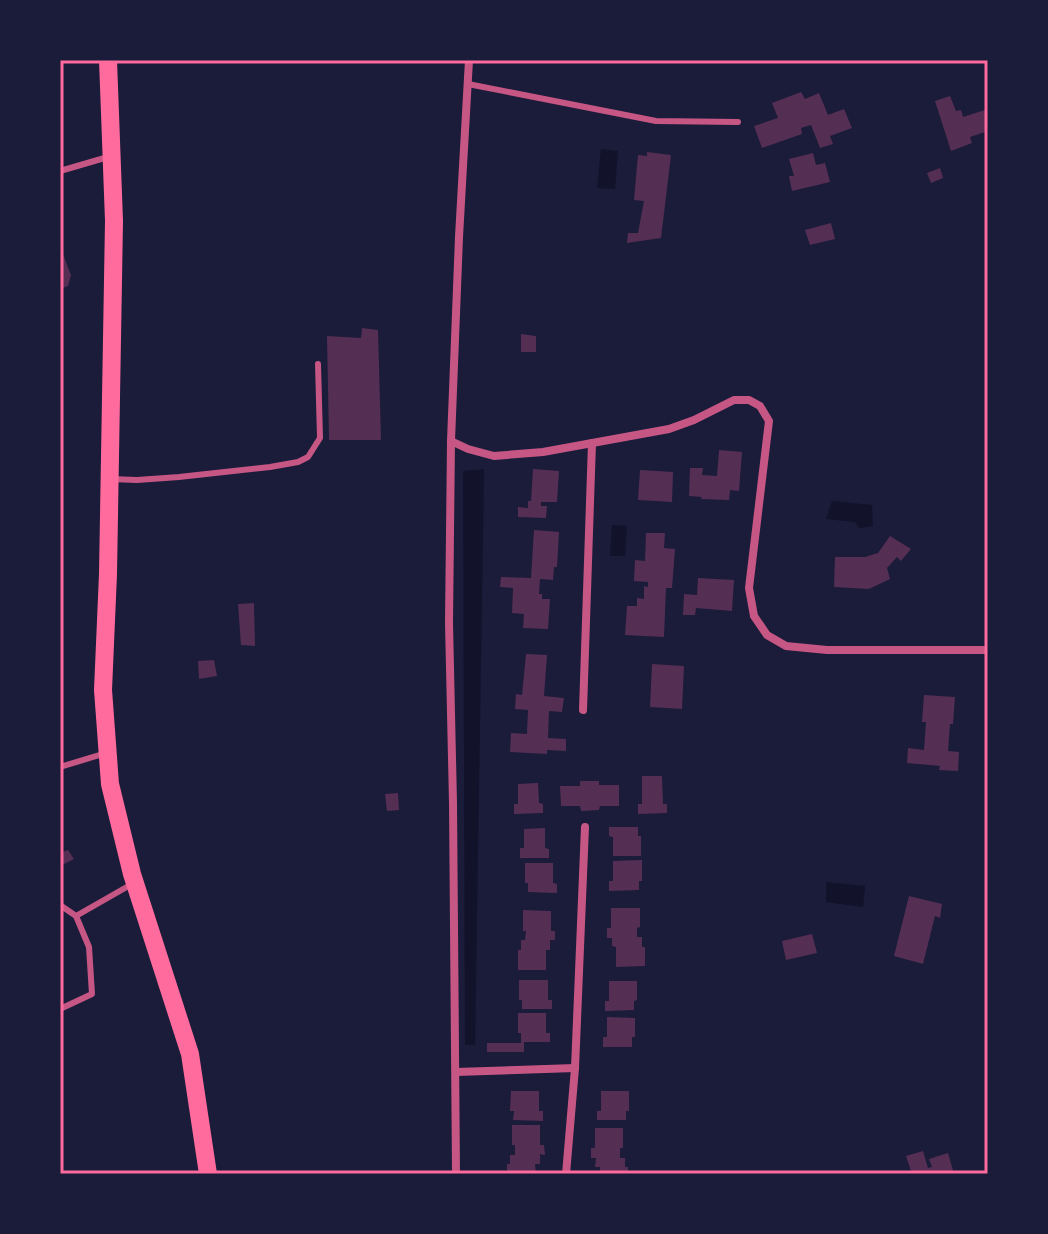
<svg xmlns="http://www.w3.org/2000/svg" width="1048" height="1234" viewBox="0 0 1048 1234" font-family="'Playfair Display',serif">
<rect width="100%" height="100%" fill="#1b1b3a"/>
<g fill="#12122b">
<polygon points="601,149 618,151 615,189 597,188"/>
<polygon points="484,469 475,1045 465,1045 463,471"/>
<polygon points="832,501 872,505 873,526 859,528 855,522 826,519"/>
<polygon points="612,525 627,526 625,556 610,556"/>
<polygon points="826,882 865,886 863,907 826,902"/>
</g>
<g fill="#542f53">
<polygon points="801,92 805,99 819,93 828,115 844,109 852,128 830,136 833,144 820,148 811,125 801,128 802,134 762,148 754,126 778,118 772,103"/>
<polygon points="950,96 956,111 961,110 963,117 988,109 988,131 970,137 972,143 951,151 935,101"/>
<polygon points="647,152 671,155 661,238 627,243 628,233 638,233 644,201 634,200 638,155 647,156"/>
<polygon points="813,153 816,165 825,163 830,182 792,191 789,176 794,176 789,159"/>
<polygon points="940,168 943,178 931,183 927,173"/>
<polygon points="831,223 835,239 810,245 805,230"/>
<polygon points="60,246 71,275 68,286 60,289"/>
<polygon points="362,328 378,330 381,440 329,440 327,336 361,338"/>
<polygon points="521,334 536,336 536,352 521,352"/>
<polygon points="719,450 742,452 739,491 730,490 729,500 701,499 702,497 689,496 690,468 703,468 702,475 717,476"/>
<polygon points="533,469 559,471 557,502 541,502 541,506 547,506 546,518 518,517 518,507 528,508 528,501 531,501"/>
<polygon points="640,470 673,472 672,502 638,500"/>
<polygon points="534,530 559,532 557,567 554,567 553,580 540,579 539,594 542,594 542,599 550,599 548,629 523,628 524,614 512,613 513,588 500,587 501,577 531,578"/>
<polygon points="646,533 665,533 664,548 675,549 672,588 666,588 664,637 625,635 627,606 637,606 637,598 644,599 644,586 648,587 648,582 634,581 635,560 645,561"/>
<polygon points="890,536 911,549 901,561 897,557 887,568 890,579 869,589 834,587 835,557 865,557 878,553"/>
<polygon points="698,578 734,580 732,611 696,608 695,615 683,615 684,594 697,595"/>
<polygon points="254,603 255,646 241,645 238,604"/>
<polygon points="526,654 547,655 544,696 564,698 562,712 549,711 548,738 566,739 566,751 547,750 547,754 510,752 511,733 527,734 528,710 515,709 516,694 522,695"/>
<polygon points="214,660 217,676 199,679 198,661"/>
<polygon points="652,664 684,666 682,709 650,707"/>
<polygon points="924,695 955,697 953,724 950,724 948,751 959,752 958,771 939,770 940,766 907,763 908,748 924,750 926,722 922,722"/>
<polygon points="642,776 662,776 663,804 667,804 667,813 638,814 638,804 642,804"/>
<polygon points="580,781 599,781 599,785 619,785 619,806 600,806 599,810 581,811 580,806 561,806 560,786 580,786"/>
<polygon points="538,783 539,803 543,804 543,813 514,814 514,804 518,804 518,784"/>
<polygon points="398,793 399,810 387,811 385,794"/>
<polygon points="609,827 638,827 638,836 641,836 641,856 613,856 613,837 609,836"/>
<polygon points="545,828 545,848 549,849 549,858 520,858 520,848 524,848 524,829"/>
<polygon points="68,850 74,859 60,866 60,853"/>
<polygon points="642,860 642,881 639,881 639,890 609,891 609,881 613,881 613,861"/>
<polygon points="525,863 553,863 553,883 557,884 557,893 528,892 528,883 525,883"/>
<polygon points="909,896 942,904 940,918 935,916 923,964 894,956"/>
<polygon points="611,908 640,908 640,927 637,928 637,937 642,937 642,947 645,947 645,966 616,967 616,947 612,946 612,938 607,938 607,928 611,928"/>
<polygon points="523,910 551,911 551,931 555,931 555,940 550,940 550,950 546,950 546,970 518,970 518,950 521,950 521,940 525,940 526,931 523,931"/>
<polygon points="812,934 817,953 786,960 782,941"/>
<polygon points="519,980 548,980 548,1000 552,1000 552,1009 522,1009 522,1000 519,1000"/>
<polygon points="609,981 637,981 637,1000 634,1001 634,1010 605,1011 605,1001 609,1001"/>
<polygon points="518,1013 546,1013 546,1033 550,1033 550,1042 524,1042 524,1052 487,1052 487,1043 521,1043 521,1033 518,1033"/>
<polygon points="607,1017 635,1018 635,1037 632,1037 632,1047 603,1047 603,1037 607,1037"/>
<polygon points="511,1091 539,1091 539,1111 543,1111 543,1121 513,1120 514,1111 510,1111"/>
<polygon points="601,1091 629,1091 629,1111 626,1111 626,1120 597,1120 597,1111 601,1111"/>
<polygon points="512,1125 540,1125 540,1145 544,1145 545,1155 540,1154 540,1164 535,1164 536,1174 507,1174 507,1164 510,1164 510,1155 515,1155 515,1145 512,1145"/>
<polygon points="595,1128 623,1128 623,1148 620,1148 620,1158 625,1158 625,1167 628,1167 628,1174 600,1174 600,1167 595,1167 596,1158 591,1158 591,1148 595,1148"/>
<polygon points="923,1151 928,1168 932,1167 929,1159 948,1153 954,1174 912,1174 906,1156"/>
</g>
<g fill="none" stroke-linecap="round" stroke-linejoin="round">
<g stroke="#c65784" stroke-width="6">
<polyline points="468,84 656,121 738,122"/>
<polyline points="60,171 108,157"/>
<polyline points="110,479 137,480 179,477 270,467 298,462 308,457 320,438 318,364"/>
<polyline points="60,767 106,753"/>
<polyline points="60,905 76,916 132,884"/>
<polyline points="60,1009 92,994 89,947 76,916"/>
</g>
<g stroke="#c65784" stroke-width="8">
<polyline points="451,441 468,449 494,456 543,452 669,429 694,420 734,400 749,400 760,406 769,421 749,588 754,616 767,635 786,646 827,650 988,650"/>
<polyline points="583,710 592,443"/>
<polyline points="456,1072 575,1068"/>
<polyline points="456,1174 453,803 449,623 451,441 459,237 469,60"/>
<polyline points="566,1174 575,1068 585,827"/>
</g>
<polyline stroke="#ff6b9d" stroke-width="18" points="108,60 114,221 108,574 103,690 110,784 132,874 190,1054 208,1174"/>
</g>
<rect width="1048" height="1234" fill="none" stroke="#1b1b3a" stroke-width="124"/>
<rect x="62" y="62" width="924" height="1110" fill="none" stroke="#ff6b9d" stroke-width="3"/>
</svg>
